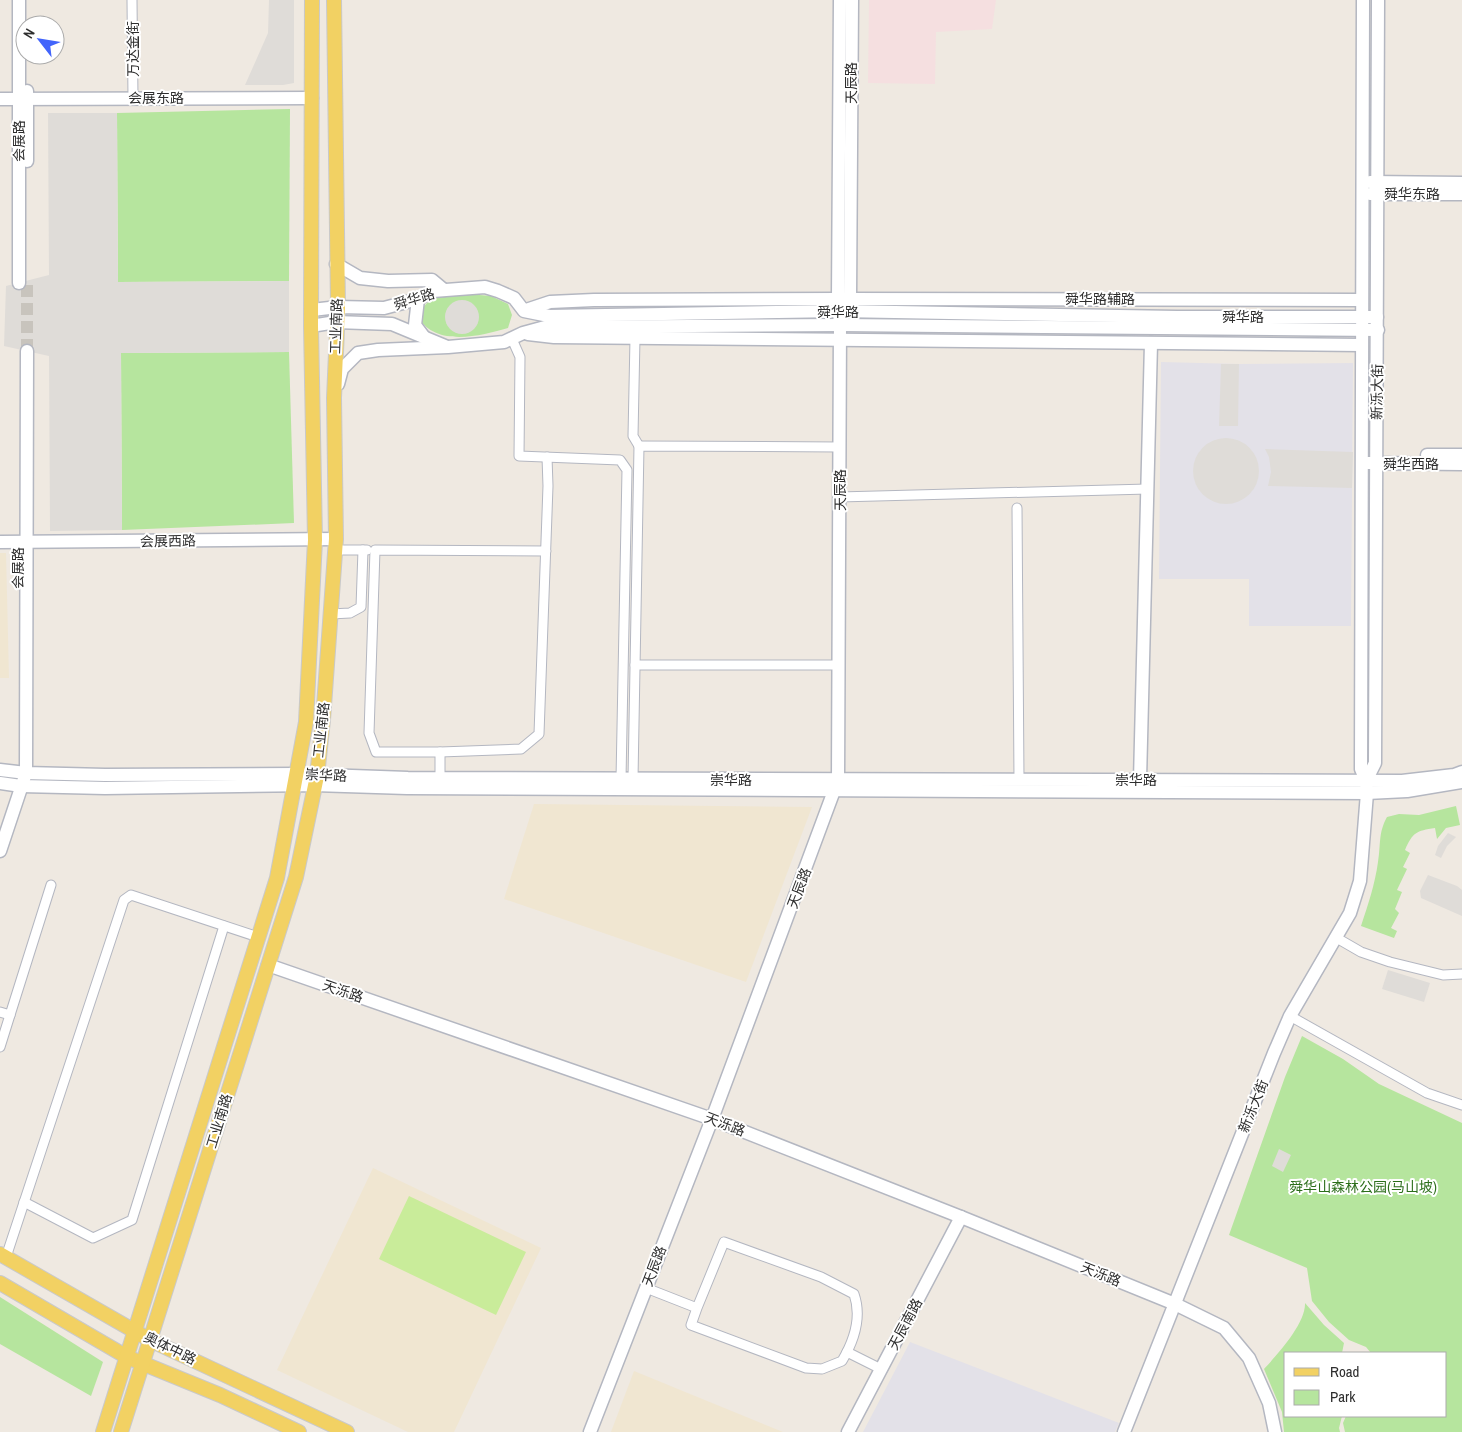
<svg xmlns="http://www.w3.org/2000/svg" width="1462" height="1432" viewBox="0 0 1462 1432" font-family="'Archivo Narrow','Noto Sans SC',sans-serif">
<rect width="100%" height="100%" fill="#efe9e1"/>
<g fill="#e3e1e8">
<polygon points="1161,362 1239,364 1353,363 1351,626 1249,626 1249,579 1159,579"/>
<polygon points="910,1342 1119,1423 1115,1432 863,1432"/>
</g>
<g fill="#f0e6d1">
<polygon points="0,553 6,553 9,678 0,678"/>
<polygon points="534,804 812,807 746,982 504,899"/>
<polygon points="373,1168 541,1248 454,1432 408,1432 277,1370"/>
<polygon points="634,1371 783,1432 611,1432"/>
</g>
<polygon fill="#f5dfe0" points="869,0 996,0 992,29 936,32 935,84 868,83"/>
<g fill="#b6e59e">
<polygon points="290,109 289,281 118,282 117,113"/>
<path d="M 468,294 L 491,296 L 508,304 L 512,315 L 508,328 C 481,336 436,347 419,318 C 425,293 448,295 468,294 Z"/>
<polygon points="289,352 294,523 122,530 121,353"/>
<path d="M 1456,806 L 1460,825 L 1446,828 L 1437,839 L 1435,828 C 1416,831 1413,832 1405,850 L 1410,853 L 1403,867 L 1407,869 L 1397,890 L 1402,892 L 1395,909 L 1399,913 L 1391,928 L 1397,931 L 1394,938 L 1361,926 C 1368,905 1375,884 1378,862 C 1381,845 1378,833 1387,817 L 1399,814 L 1419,815 Z"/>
<polygon points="1302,1036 1343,1059 1379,1084 1462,1123 1462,1432 1345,1432 1343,1423 1346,1416 1446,1416 1446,1353 1371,1353 1366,1347 1349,1340 1329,1322 1312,1301 1307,1268 1229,1235 1285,1077"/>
<polygon points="0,1297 103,1362 91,1396 0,1344"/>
<path d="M 1305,1303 L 1324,1325 L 1344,1343 L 1342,1353 L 1286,1353 L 1286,1416 L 1342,1416 L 1339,1428 L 1340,1432 L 1284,1432 L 1282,1412 L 1264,1369 C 1278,1354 1306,1323 1305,1303 Z"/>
</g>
<polygon fill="#c9ec9a" points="409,1196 526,1252 496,1315 379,1259"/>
<g fill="#dfdcd8">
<polygon points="269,0 294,0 294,83 283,85 245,85 268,33"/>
<polygon points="48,113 117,113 118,282 289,281 289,352 121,353 122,530 50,531 49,356 4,346 6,286 49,275"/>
<circle cx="462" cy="317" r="17"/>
<polygon points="1221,364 1239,364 1238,426 1219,426"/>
<circle cx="1226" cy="471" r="33"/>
<polygon points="1265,449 1353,452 1352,488 1268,486 1271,472 1269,457"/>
<polygon points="1448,833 1456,837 1447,846 1441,858 1435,855 1438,846"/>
<polygon points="1428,875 1457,886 1462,890 1462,916 1421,898 1420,891"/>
<polygon points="1388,970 1430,983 1424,1002 1382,989"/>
<polygon points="1279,1149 1291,1155 1283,1172 1272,1166"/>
</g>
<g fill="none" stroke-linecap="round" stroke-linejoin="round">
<polyline stroke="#c8c4bd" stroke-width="12" stroke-dasharray="12 6" stroke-linecap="butt" points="27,351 27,281"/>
<g stroke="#b4b7c1" stroke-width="11">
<g id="street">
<polyline points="132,0 133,98"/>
<polyline points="635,338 633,436 639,446"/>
<polyline points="512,339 520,357 519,456 620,460 627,470 621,779"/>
<polyline points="839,497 1148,489"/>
<polyline points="1017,508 1019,780"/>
<polyline points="335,550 367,550"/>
<polyline points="546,551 375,550 369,733 376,752 440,752 521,749 539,734 548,486 547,457"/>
<polyline points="331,614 350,613 361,607 363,550"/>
<polyline points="635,665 838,665"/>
<polyline points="440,778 440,752"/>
<polyline points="633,779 639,446 840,447"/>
<polyline points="1335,937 1361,952 1390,962 1443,975 1462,974"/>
<polyline points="0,1012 10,1015 0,1047"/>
<polyline points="10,1015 51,885"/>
<polyline points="1290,1016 1427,1093 1462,1105"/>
<polyline points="24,1202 93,1238 132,1220 224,926"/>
<polyline points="6,1257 124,900 131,895 258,937"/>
<path d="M 646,1288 L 697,1308 L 691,1325 L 806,1368 L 822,1369 L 842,1361 C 854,1341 862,1317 854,1294 L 821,1277 L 724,1242 L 697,1308"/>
<polyline points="847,1352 881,1369"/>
</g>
</g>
<g stroke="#b4b7c1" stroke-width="15">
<g id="secondary">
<polyline points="19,0 19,283"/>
<polyline points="27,91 27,161"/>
<polyline points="0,99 312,98"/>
<polyline points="1370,182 1462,183"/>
<polyline points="1370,194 1462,194"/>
<polyline points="336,264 360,278 388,281 432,280 444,290"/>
<polyline points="418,299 415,325 424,337"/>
<polyline points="846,304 850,299 852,0"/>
<polyline points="312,310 338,307 384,308 418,299 433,291 485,287 498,291 514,298 524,311 549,316 840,311 1177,317 1377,317"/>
<polyline points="526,310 550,302 594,300 840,299 1361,300"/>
<polyline points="311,326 336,322 392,324 445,346"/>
<polyline points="528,334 554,337 1361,345"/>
<polyline points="338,384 342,369 358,353 378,350 448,347 504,342 523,333 545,327 840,325 1378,330"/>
<polyline points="1427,455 1462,455"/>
<polyline points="1368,463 1462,464"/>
<polyline points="0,542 336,539"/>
<polyline points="0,770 26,773 105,775 296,774 408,778 1402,781 1454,775 1462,772"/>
<polyline points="1140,780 1151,343"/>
<polyline points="1366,781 1375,763 1378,0"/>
<polyline points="0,783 21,786 105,788 314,785 407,788 1367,793 1407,791 1462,782"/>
<polyline points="0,851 26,773 27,351"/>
<polyline points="268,965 712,1119 961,1217 1175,1304 1224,1328 1249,1358 1269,1403 1275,1432"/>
<polyline points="590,1432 712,1119 838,780 840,325 838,299 840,0"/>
<polyline points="848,1432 961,1217"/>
<polyline points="1124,1432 1274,1053 1290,1016 1350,913 1360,881 1367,793 1366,781 1361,769 1363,0"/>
</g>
</g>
<g stroke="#c9c9c9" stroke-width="16">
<g id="primary">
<polyline points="0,1254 150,1340 347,1432"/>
<polyline points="0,1283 127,1357 220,1395 299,1432"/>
<polyline points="103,1432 277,878 306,722 315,540 311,326 312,0"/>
<polyline points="121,1432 296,877 317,776 323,720 336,539 334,398 338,307 334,0"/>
</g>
</g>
<use href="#street" stroke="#fff" stroke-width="9"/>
<use href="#secondary" stroke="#fff" stroke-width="12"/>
<use href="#primary" stroke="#f2d163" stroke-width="14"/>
</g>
<g text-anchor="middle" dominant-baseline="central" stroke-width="4" stroke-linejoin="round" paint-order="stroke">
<g font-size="14" fill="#2e2e2e" stroke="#fff">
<text transform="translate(133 49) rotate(-90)">万达金街</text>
<text transform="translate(851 83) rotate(-90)">天辰路</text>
<text x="156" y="98">会展东路</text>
<text transform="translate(19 141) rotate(-90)">会展路</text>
<text x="1412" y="194">舜华东路</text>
<text transform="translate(414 299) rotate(-17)">舜华路</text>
<text x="1100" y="299">舜华路辅路</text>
<text x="838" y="312">舜华路</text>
<text x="1243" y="317">舜华路</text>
<text transform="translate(336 326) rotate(-88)">工业南路</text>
<text transform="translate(1377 392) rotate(-89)">新泺大街</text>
<text x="1411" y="464">舜华西路</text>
<text transform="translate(840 490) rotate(-90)">天辰路</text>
<text transform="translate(168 541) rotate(-1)">会展西路</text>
<text transform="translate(18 568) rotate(-90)">会展路</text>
<text transform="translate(321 730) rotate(-84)">工业南路</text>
<text transform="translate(326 775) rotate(3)">崇华路</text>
<text x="731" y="780">崇华路</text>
<text x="1136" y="780">崇华路</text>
<text transform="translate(799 888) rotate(-69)">天辰路</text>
<text transform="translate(343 991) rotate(19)">天泺路</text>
<text transform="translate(1253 1106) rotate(-68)">新泺大街</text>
<text transform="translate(219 1121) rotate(-73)">工业南路</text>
<text transform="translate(725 1124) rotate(21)">天泺路</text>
<text transform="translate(654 1266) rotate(-69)">天辰路</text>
<text transform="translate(1101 1274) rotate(22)">天泺路</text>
<text transform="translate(905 1324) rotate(-62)">天辰南路</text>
<text transform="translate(170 1348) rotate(26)">奥体中路</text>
</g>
<g font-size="14" fill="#2c6e1b" stroke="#fff">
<text x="1363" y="1187">舜华山森林公园(马山坡)</text>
</g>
</g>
<rect x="1284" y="1352" width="162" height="65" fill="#ffffff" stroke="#ababab"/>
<rect x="1294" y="1368" width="25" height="8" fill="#f2d163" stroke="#ababab"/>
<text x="1330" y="1377" font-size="15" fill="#2e2e2e">Road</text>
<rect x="1294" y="1390" width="25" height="15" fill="#b6e59e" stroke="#ababab"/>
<text x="1330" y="1402" font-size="15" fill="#2e2e2e">Park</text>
<g transform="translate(40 40) rotate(301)"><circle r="24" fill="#ffffff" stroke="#ababab"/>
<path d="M0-4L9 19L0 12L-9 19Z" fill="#4264fb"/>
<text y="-8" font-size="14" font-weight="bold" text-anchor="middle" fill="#2e2e2e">N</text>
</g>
</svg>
